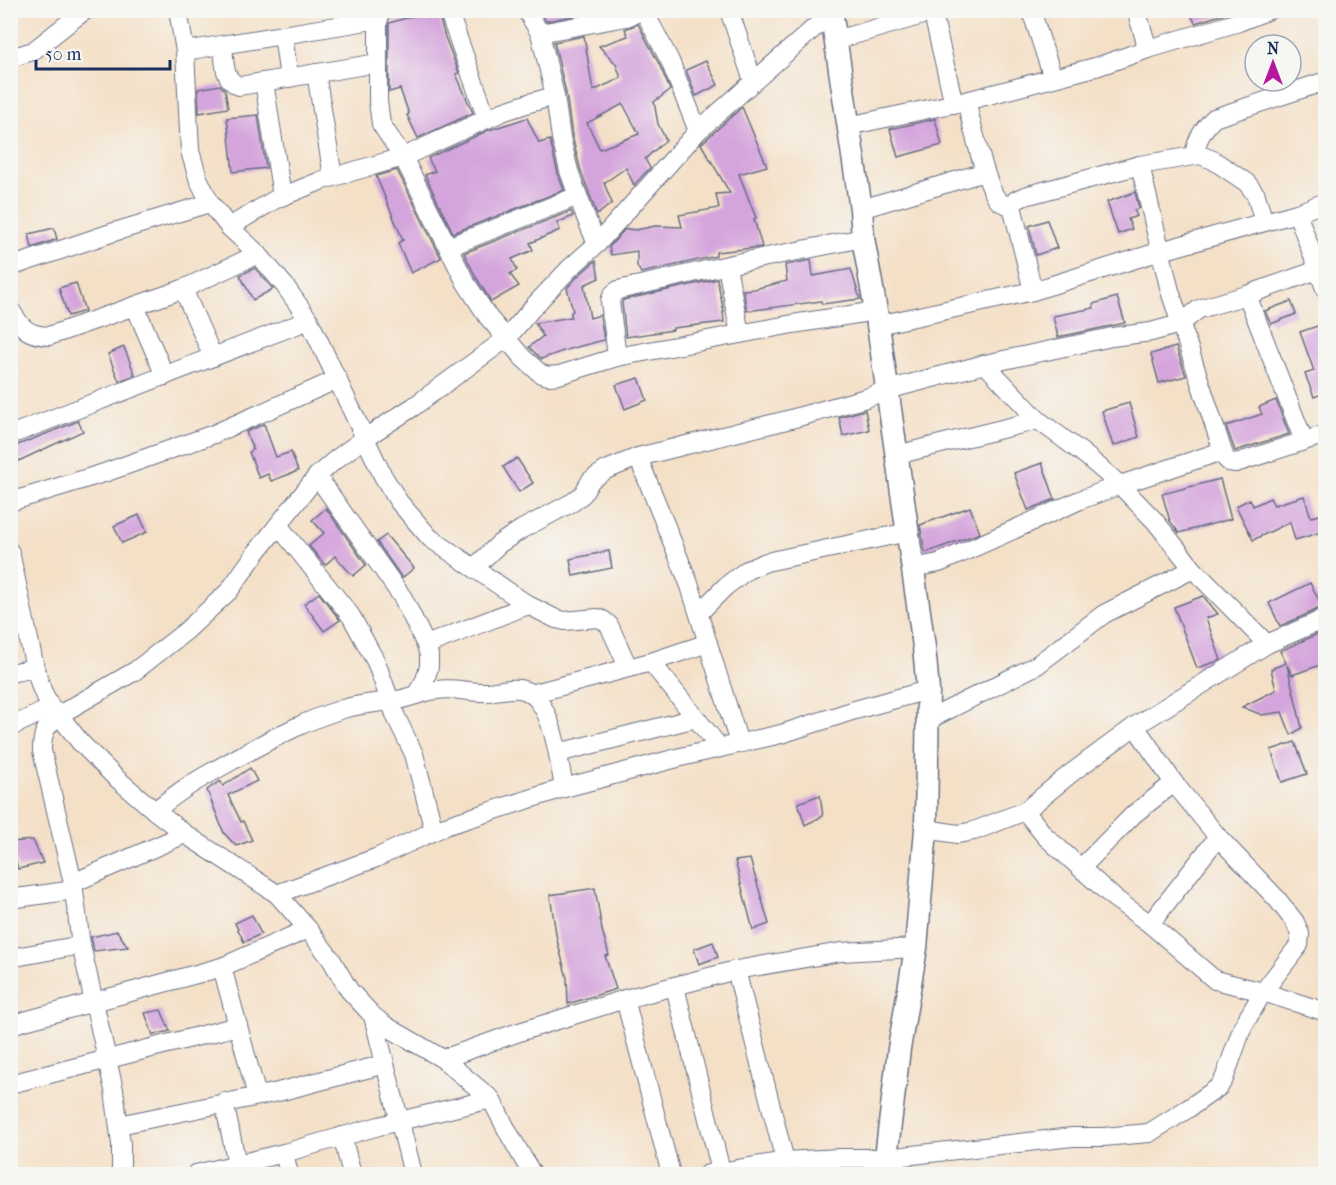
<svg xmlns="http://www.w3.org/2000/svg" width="1336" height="1185" viewBox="0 0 1336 1185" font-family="'IM FELL French Canon',serif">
<rect width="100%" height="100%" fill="#f6f6f2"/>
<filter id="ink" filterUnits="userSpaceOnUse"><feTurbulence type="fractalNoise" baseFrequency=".0167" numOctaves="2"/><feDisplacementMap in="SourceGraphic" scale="12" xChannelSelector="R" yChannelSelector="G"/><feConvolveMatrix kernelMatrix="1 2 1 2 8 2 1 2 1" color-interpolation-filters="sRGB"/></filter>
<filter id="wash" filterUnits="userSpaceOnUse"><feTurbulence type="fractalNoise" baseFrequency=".008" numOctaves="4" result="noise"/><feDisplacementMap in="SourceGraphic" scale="24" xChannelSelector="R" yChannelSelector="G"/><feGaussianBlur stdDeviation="1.35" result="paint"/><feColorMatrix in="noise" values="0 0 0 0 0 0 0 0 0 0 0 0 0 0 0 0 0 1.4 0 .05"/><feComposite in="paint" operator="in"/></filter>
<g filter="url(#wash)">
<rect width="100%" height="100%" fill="#f4e0c7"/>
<g id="blocks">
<g fill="#d4a4dc" fill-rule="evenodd">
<polygon points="434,10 437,10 445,37 459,73 456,74 473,113 418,138 407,115 409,114 400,89 389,92 389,23"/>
<polygon points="539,10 576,10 578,15 546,21"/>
<polygon points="1189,10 1237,10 1195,23"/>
<path d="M 638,24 L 660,66 L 670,90 L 654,102 L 658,124 L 666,140 L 645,159 L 650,168 L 634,185 L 626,168 L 604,183 L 612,203 L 597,215 L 580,168 L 572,136 L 566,93 L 554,42 L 584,36 L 593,91 L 621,78 L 616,64 L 599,46 L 628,36 L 625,29 ZM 623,104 L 639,134 L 600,149 L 587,123 Z"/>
<polygon points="706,61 718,85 696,96 686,70"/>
<polygon points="220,85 225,90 228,108 199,113 198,89"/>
<polygon points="742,107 767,166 739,174 756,218 754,219 762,247 716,252 716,256 641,273 637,266 637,251 611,255 609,247 624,230 628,229 636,230 655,226 682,227 679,215 719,208 716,194 730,193 701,144"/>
<polygon points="258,115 266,168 233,172 227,118"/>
<polygon points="527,118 539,143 550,140 558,174 564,190 453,233 425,175 435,171 428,158 489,130"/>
<polygon points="935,119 942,145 898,157 890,129"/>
<polygon points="397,170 441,258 411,273 398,243 403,240 376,176"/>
<polygon points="1135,192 1139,208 1134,210 1137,216 1128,219 1132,229 1118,234 1107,202"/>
<polygon points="571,211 573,216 557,223 560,230 530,243 533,250 512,259 517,270 510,274 519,286 491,302 476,277 464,253"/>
<polygon points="1047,220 1057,248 1036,255 1029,226"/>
<polygon points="54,228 57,239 32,248 29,234"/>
<polygon points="811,260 813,276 851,269 860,299 822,304 821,301 747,311 743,290 754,289 787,281 785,265"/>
<polygon points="596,261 599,278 584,285 590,318 600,315 604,340 569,349 541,359 529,347 543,336 535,323 571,317 571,312 573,311 567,288 578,276 594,262"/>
<polygon points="255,268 273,289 253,300 240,275"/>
<polygon points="717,279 724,312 723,312 724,322 673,328 673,330 626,337 622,303 623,300"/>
<polygon points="76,283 85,311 68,316 59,288"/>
<polygon points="1117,297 1125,323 1058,337 1053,316 1094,308 1093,304"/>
<polygon points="1291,301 1296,314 1271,324 1265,311"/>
<polygon points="1326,323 1326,398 1323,398 1322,394 1314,397 1305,374 1314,371 1300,332"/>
<polygon points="124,347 135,375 119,381 108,354"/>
<polygon points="1176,347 1186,376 1159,383 1151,354"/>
<polygon points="639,378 647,400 625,409 616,385"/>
<polygon points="1276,400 1289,434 1235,451 1226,426 1262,414 1259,407"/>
<polygon points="1129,403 1139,437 1113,446 1102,411"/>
<polygon points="865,410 869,430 843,436 839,417"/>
<polygon points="78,421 83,431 10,465 10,448"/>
<polygon points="264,424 276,457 291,452 298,471 271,481 268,474 259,478 249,452 253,450 246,432"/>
<polygon points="517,458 533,483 519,492 503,467"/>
<polygon points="1042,463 1055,499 1028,510 1014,473"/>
<polygon points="1220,479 1231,519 1179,533 1170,521 1162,494"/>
<polygon points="1304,496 1311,517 1320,515 1325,531 1295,540 1290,522 1253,540 1236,506 1250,499 1253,506 1270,498 1274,505"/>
<polygon points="970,507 980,533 925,553 920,525"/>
<polygon points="326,508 366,565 353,576 335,556 325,565 309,546 324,533 312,520"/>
<polygon points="139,515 147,532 122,543 114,526"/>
<polygon points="386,535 414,568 402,578 377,542"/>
<polygon points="609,551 612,568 573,576 570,559"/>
<polygon points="1310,583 1322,606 1312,612 1280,626 1269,603"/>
<polygon points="319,593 340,620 324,631 304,604"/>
<polygon points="1203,596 1218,614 1206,618 1221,660 1197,668 1174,607"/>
<polygon points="1320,633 1326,645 1326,663 1292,675 1287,665 1302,728 1291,735 1282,712 1262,715 1242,707 1276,690 1271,669 1286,663 1280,651"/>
<polygon points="1295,742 1307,774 1282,782 1271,750"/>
<polygon points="250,768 257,781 228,795 241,822 243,821 252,840 236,846 224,833 207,790 220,781 223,786"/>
<polygon points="820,795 823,816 805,825 798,803"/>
<polygon points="33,840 43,863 18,869 11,842"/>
<polygon points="750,859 769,924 753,930 735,861"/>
<polygon points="595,888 602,930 609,955 605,956 616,989 568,1004 567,978 557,940 550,895"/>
<polygon points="252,915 261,934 244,942 235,923"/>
<polygon points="117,931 128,947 94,951 91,937"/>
<polygon points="713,942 718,957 699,964 694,949"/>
<polygon points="161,1010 170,1031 153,1035 145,1013"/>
</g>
</g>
</g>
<g filter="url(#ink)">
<use href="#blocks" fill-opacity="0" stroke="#676d83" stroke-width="1.5"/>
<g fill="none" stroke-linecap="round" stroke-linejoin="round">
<g stroke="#676d83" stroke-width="20">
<g id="minor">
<polyline points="178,10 185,51 190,151 198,178 210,203 229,227 258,254 285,286 309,320 383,476 399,502 430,538 528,605 556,619 565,621 597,618 603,620 609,625 628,667"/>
<polyline points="378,10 378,101 381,124 403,157 466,283 488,317 523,358 541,374 549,376 559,375 617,357 793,324 876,311"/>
<polyline points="448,10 487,119"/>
<polyline points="526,10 540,33 555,96 561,138 569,171 586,218 597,244"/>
<polyline points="729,10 753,81"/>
<polyline points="932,10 954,104"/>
<polyline points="1031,10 1053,78"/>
<polyline points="1136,10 1148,49"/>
<polyline points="644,11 670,61 698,131"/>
<polyline points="540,33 626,17 644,10"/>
<polyline points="283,35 289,78"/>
<polyline points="836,40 940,10"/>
<path d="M 223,45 C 225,61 222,79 239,86 L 378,63"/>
<polyline points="185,51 379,19"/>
<polyline points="10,58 33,51 76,17 86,10"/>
<polyline points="316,73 333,177"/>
<polyline points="264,82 282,196"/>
<path d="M 966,101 C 971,120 987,191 999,201 C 1002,204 1008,205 1012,206"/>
<polyline points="848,126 966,101 1099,66 1148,49 1239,22 1269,10"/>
<path d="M 1194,155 C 1197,139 1203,129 1214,118 L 1326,81"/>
<polyline points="1140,165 1170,291 1225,458 1229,462 1236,463 1326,434"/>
<polyline points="861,209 985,172"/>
<polyline points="1297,213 1326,291"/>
<polyline points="229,227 276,199 323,180 403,157 502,112 529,103 555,96"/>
<polyline points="448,247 578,196"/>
<polyline points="727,266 740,334"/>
<polyline points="10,267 114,232 210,203"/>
<polyline points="183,289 213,357"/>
<polyline points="1033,291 1012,206 1016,200 1025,196 1140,165 1200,155 1213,160 1247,183 1256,195 1264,222"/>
<polyline points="1247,295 1304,441"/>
<polyline points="135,306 165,376"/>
<path d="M 10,309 C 22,328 26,335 49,336 L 183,289 L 258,254"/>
<polyline points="878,325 1033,291 1161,251 1297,213 1326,202"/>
<polyline points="617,357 610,301 613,294 618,290 737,263 863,238"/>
<polyline points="10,435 309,320"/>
<polyline points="896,455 1038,420"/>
<polyline points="638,457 690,586 739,743"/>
<polyline points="317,476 403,598 426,645 429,655 429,667 425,680 416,695"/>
<polyline points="10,502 104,473 214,434 338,379"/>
<polyline points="278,525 351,616 376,662 396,717 414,754 434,831"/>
<polyline points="10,552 35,668 42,690 51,708 59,715 80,742 115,777 155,811 185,834 277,894 308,929 331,959 349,990 373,1016 386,1026 443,1059 491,1099 508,1132 532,1174"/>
<polyline points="474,568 499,544 522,529 573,502 583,494 591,480 606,470 638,457 791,419 866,398 887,390 985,364 1112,337 1151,332 1180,324 1199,309 1247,295 1326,267"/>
<polyline points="913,568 939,563 1080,500 1120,485 1222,451"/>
<polyline points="699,613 726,586 747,570 766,562 908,532"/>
<polyline points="1267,644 1317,622 1326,616"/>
<polyline points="426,645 528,605"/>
<polyline points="651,662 720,748"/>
<polyline points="10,673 35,668"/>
<polyline points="531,694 651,662 708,643"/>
<polyline points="928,720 1037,665 1104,614 1193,569"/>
<polyline points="10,727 51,708"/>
<polyline points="558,753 696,718"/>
<path d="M 155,811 C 184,786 210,773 244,754 C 275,737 309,719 343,709 C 362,703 383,703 402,699 C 414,696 425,691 437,690 C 454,687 471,693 488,692 C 502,691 518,684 532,694 C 554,712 559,762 564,788"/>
<polyline points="1025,811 1045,836 1114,898 1150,924 1215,980 1263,992 1326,1012"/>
<polyline points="926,829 958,834 974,831 1025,811 1070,774 1135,726 1267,644 1193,569 1155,521 1120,485 1084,454 1038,420 985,364"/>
<polyline points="1081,868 1134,814 1174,783"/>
<polyline points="73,883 185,834"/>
<polyline points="277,894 376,858 445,826 564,788 681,757 781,734 855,710 928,690"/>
<polyline points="10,899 74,890"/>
<polyline points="1150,924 1218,837"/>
<polyline points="10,958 81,945"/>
<polyline points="222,967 257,1096"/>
<polyline points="736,970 785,1161"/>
<polyline points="675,987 721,1171"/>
<polyline points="625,999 671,1174"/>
<polyline points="373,1016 413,1174"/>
<polyline points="10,1025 222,967 308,929"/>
<polyline points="443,1059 519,1032 625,999 736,970 841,952 916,948"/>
<polyline points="10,1084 238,1026"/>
<polyline points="224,1102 237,1164"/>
<polyline points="119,1125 278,1092 385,1064"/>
<polyline points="342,1136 352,1174"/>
<polyline points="284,1153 289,1174"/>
<path d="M 121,1174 L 121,1144 L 114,1090 L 81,945 L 73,883 L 42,751 C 42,733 45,727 59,715 L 135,671 L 186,631 L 229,591 L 256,553 L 317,476 L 335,460 L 365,438 L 413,407 L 507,338 L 534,306 L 570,268 L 597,244 L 698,131 L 831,13"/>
<polyline points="196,1174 284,1153 379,1126 491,1099"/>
<polyline points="708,1174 785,1161 840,1158 886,1158 1072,1137 1103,1137 1149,1133 1189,1108 1219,1087 1224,1079 1243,1026 1263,992 1299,945 1300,934 1295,922 1277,899 1218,837 1174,783 1135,726"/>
</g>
</g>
<g stroke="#676d83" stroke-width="25">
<polyline id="tertiary" points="831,10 861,209 863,238 876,311 924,647 928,690 926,829 916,948 899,1049 884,1174"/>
</g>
<use href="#minor" stroke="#fff" stroke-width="18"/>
<use href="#tertiary" stroke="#fff" stroke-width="22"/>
</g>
</g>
<rect width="1336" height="1185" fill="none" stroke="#f6f6f2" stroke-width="36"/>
<g transform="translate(1273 63)"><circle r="28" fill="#f6f6f2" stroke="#9ea6b7" stroke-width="1.5"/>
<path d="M0-4.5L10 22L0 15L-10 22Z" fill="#b5179e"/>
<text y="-9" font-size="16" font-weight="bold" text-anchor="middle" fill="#1b2f5e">N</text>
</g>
<path d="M36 60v9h134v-9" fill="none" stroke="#1b2f5e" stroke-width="3"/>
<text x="45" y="60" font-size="18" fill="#1b2f5e" stroke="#f6f6f2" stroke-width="4.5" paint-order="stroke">50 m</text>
</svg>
